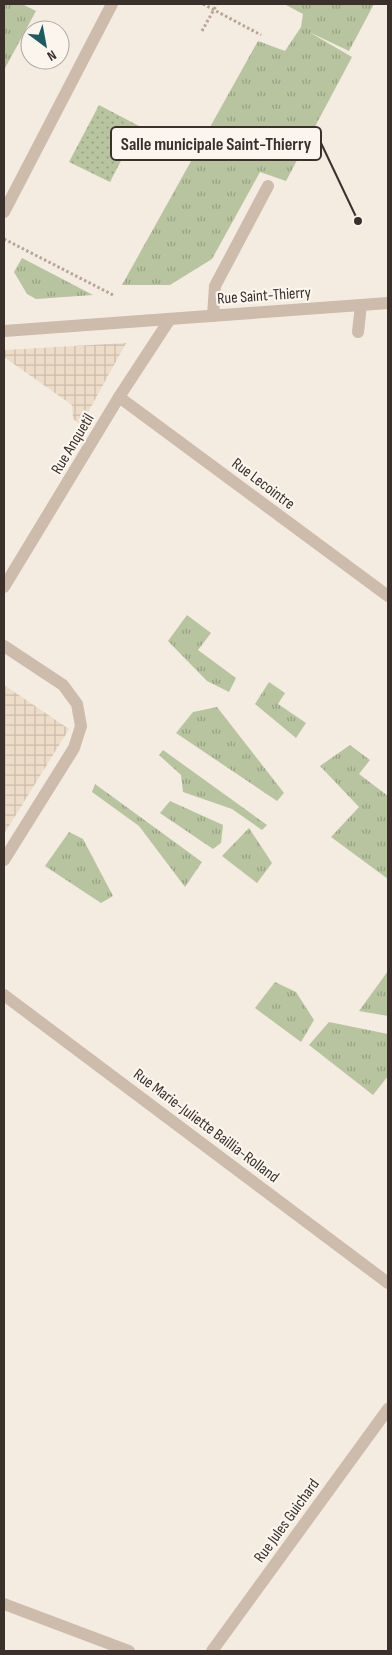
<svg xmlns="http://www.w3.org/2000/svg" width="392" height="1655" viewBox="0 0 392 1655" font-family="'Sofia Sans Condensed',sans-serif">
<defs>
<pattern id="grass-tufts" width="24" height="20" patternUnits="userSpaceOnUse" patternTransform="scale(1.25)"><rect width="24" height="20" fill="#b8c4a0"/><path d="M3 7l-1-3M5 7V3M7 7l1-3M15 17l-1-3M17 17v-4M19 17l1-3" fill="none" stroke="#97a083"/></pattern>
<pattern id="park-dots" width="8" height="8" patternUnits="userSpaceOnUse" patternTransform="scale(1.25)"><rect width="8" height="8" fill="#b8c4a0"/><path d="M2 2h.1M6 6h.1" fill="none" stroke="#97a083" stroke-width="1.8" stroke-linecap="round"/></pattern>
<pattern id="plaza-grid" width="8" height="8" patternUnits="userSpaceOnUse" patternTransform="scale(1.25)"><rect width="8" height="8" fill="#ecdcc8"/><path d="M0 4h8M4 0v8" fill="none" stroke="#cbbdac"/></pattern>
</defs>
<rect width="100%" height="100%" fill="#f4ebe1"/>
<g fill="url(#grass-tufts)">
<polygon points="4,4 22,4 36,11 4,70"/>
<polygon points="284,4 374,4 349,51 309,32 352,57 286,181 260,172 212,259 170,285 122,285 258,41 285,51 301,27 303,14"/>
<polygon points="22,258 93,295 36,299 27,294 14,272"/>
<polygon points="187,615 211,633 198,650 236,678 229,692 207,681 168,641"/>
<polygon points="269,682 285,693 278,704 306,723 296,738 255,704"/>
<polygon points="217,707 284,793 277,801 176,733 193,712"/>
<polygon points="350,745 370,760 359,774 388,796 388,879 331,837 359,807 320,766"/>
<polygon points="163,750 267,825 262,830 232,809 183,792 181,775 159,755"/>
<polygon points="95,784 202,862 185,887 139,826 92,792"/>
<polygon points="170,801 223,825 221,843 213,849 160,813"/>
<polygon points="249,828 272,863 257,883 222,856"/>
<polygon points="69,832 83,839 113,896 101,903 45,866"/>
<polygon points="388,971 388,1016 359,1011"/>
<polygon points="275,982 296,992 314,1020 301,1042 255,1008"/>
<polygon points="329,1022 388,1034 388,1076 373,1095 309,1045"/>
</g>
<polygon fill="url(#park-dots)" points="99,105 139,126 110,182 69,162"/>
<g fill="url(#plaza-grid)">
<polygon points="126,343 81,425 73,419 72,405 4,357 4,350"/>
<polygon points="4,685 69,729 4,834"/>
</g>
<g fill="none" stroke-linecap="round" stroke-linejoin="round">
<g stroke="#b9a596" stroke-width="3" stroke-dasharray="2.5 2.5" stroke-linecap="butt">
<polyline points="203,4 261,35"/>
<polyline points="202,31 217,4"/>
<polyline points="4,239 115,296"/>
</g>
<g stroke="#cdbbac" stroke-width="12">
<polyline points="213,316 215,286 268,186"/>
<polyline points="358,332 361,305"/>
</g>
<g stroke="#cdbbac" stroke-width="12">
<polyline points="4,212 112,4"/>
<polyline points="4,331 388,303"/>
<polyline points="119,397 388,596"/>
<polyline points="4,587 119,397 170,319"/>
<polyline points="4,646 63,685 77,704 81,726 74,748 4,860"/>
<polyline points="4,995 388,1283"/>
<polyline points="4,1604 129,1651"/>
<polyline points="212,1651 388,1409"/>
</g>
</g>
<g text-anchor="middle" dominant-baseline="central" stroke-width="4.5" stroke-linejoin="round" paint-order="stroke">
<g font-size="16" fill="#3b302b" stroke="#fbf5ee">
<text transform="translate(264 296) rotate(-4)">Rue Saint-Thierry</text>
<text transform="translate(73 444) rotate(-59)">Rue Anquetil</text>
<text transform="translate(263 484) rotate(37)">Rue Lecointre</text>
<text transform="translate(206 1126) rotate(37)">Rue Marie-Juliette Baillia-Rolland</text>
<text transform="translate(287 1521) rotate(-54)">Rue Jules Guichard</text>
</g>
</g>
<path fill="none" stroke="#3b302b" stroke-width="2" d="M358 221L321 143"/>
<circle fill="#3b302b" stroke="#fbf5ee" stroke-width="2" cx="358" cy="221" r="5"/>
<rect fill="#fbf5ee" stroke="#3b302b" stroke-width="2" x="111" y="127" width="210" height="33" rx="5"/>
<g font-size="18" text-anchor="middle" font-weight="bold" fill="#3b302b">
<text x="216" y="150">Salle municipale Saint-Thierry</text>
</g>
<rect width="392" height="1655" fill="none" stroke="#3b302b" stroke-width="10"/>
<g transform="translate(45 45) rotate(148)"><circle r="24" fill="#fbf5ee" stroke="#aea6a0"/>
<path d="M0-4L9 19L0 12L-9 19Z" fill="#1f5a5e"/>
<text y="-8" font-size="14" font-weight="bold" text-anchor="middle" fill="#3b302b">N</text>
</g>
</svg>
